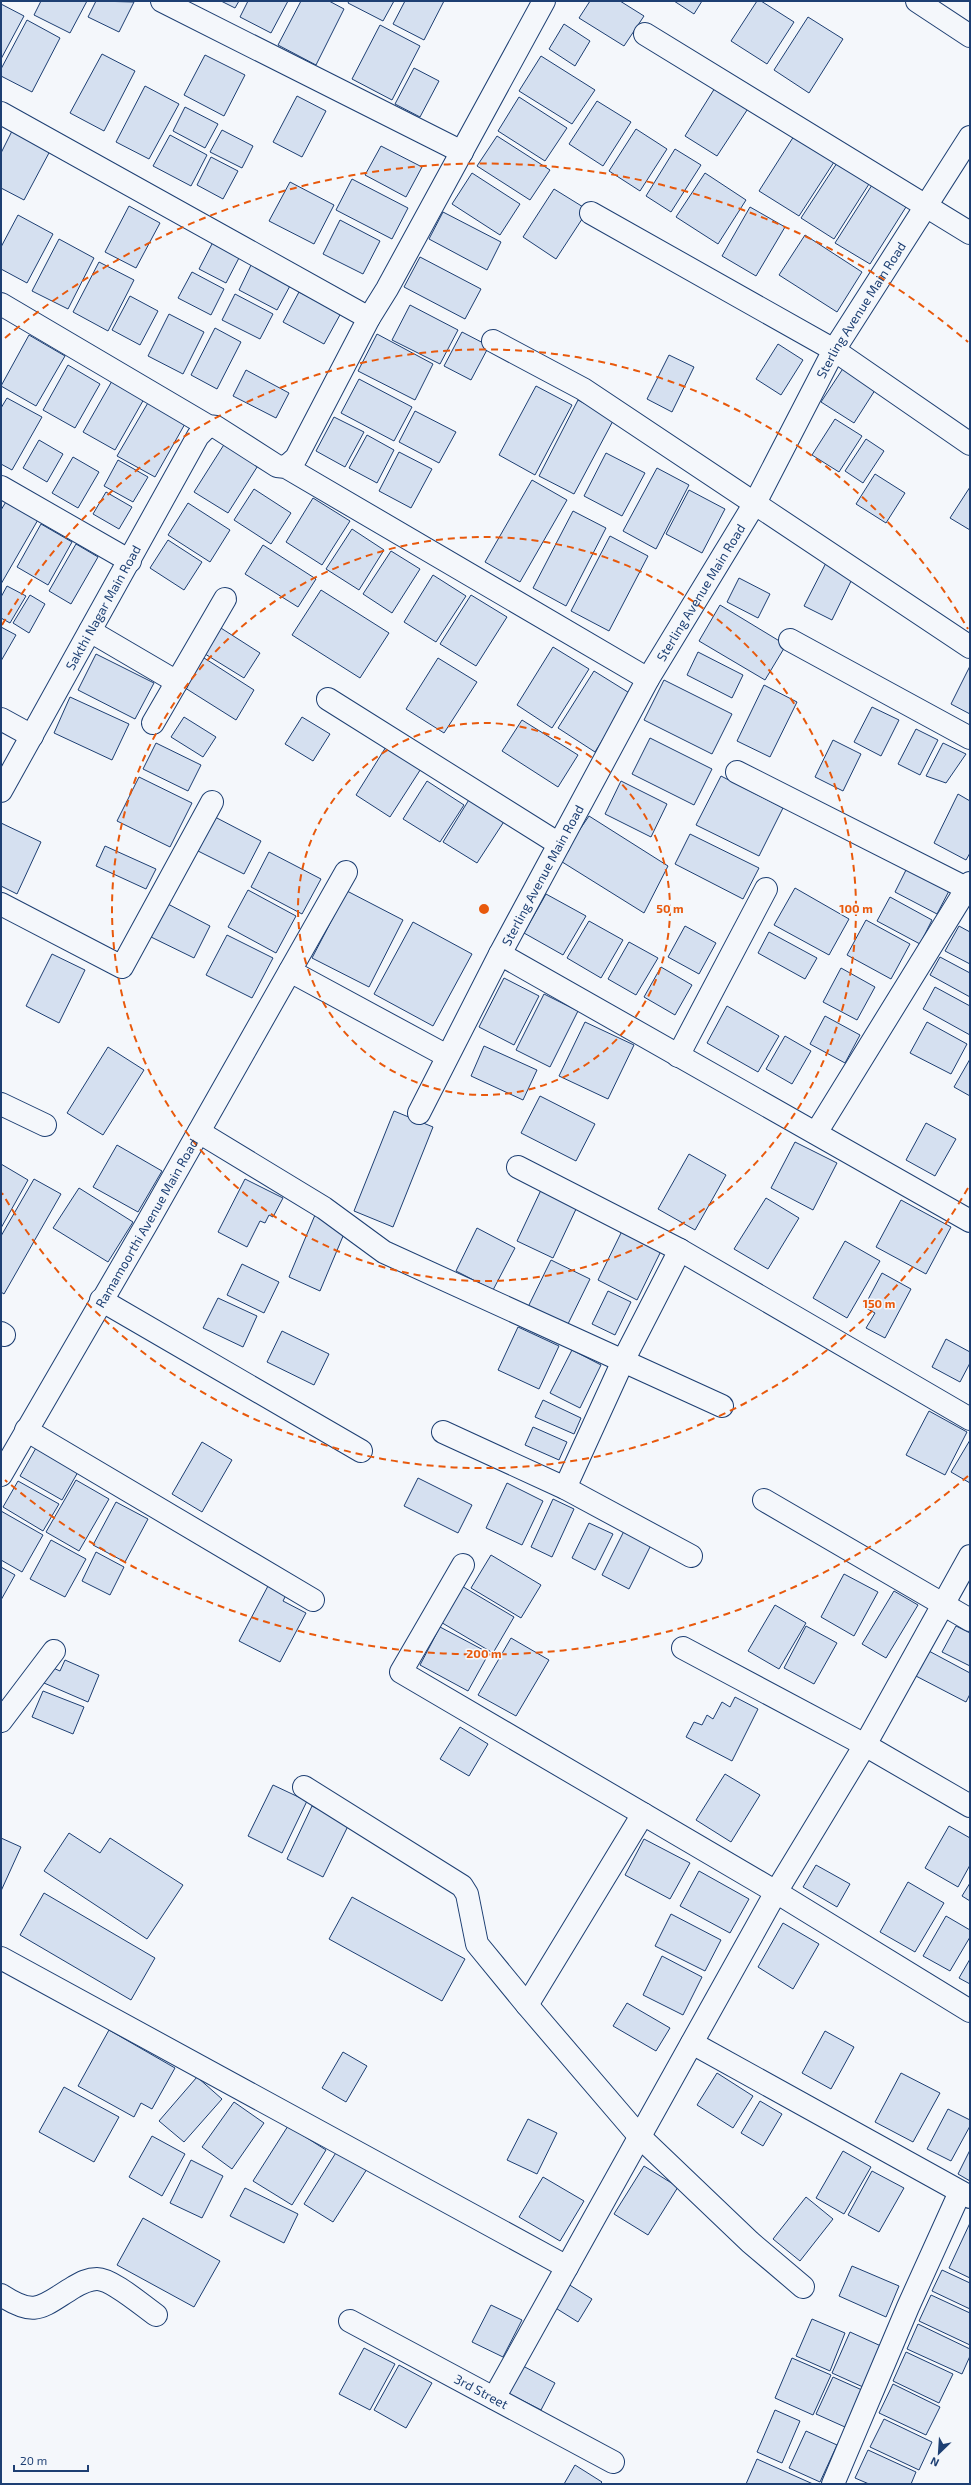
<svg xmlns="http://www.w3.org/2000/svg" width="971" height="2485" viewBox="0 0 971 2485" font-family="'Exo 2',sans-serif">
<rect width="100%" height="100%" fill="#f4f7fb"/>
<g fill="#d5e0f0" stroke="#1d3f73">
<polygon points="41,1 87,1 70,33 34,15"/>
<polygon points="96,1 134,2 119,32 88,17"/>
<polygon points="221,1 239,1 235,8"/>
<polygon points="248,1 288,1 271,33 240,17"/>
<polygon points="301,1 329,1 344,9 316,65 278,45"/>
<polygon points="349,1 394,1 383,21 348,3"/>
<polygon points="405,1 444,1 424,40 393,24"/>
<polygon points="590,1 620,1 644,16 624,46 579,18"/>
<polygon points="674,1 702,1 694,14"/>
<polygon points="757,1 761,1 794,22 767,64 731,41"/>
<polygon points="1,4 24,16 1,59"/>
<polygon points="808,17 843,39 809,93 774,70"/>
<polygon points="27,20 60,38 32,92 1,76 1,69"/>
<polygon points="564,24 590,41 575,66 549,49"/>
<polygon points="380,25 420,46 392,100 352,79"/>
<polygon points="102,54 135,71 104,131 70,113"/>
<polygon points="205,55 245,75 224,116 184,95"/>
<polygon points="541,56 595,90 572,124 519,91"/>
<polygon points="414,68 439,81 420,117 395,104"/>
<polygon points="718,83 751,104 717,156 685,136"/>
<polygon points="145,86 179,104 149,159 116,142"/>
<polygon points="297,96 326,111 302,157 273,142"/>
<polygon points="519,97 567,128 545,161 498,131"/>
<polygon points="597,101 631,122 603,166 569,144"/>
<polygon points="185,107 218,124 205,148 173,131"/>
<polygon points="636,129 667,149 640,191 609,171"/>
<polygon points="222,130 253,146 242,168 210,152"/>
<polygon points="12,131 50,151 24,200 1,188 1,153"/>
<polygon points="170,135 207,155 191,186 153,166"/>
<polygon points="497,136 550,170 530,200 477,166"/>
<polygon points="794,136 834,162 799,216 759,191"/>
<polygon points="381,146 422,167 406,197 365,175"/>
<polygon points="675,149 701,165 671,212 646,196"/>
<polygon points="211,157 238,171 223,199 197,185"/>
<polygon points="837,163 869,184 834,239 801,218"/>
<polygon points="472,173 520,204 500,235 452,204"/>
<polygon points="705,173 746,200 718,244 676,217"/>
<polygon points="352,179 408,208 392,239 336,210"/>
<polygon points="290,182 334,205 314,244 269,221"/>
<polygon points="872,185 906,207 870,264 835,243"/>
<polygon points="554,189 588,210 556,259 523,237"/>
<polygon points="129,206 160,223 136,268 105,252"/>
<polygon points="750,207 785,227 756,276 722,256"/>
<polygon points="443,212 501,242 487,270 429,239"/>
<polygon points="18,215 53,234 27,283 1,269 1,247"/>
<polygon points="340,220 380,241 363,274 323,254"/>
<polygon points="805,235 862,272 837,312 779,275"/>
<polygon points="59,239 94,258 68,309 32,291"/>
<polygon points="213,242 240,256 226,283 199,269"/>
<polygon points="420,257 481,289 465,319 404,287"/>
<polygon points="99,262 134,280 108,331 73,312"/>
<polygon points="252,263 291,284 277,310 239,290"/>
<polygon points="192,272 224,289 211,315 178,298"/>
<polygon points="299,292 341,313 324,344 283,322"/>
<polygon points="235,294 273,314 260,339 222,320"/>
<polygon points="130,296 158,311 140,345 112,330"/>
<polygon points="410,305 458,330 440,364 392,340"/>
<polygon points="169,314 204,332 183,374 148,356"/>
<polygon points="215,328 241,342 217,389 191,375"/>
<polygon points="462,332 489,346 471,380 444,366"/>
<polygon points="377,334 433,364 415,400 358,371"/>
<polygon points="29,335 65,356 36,406 1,386"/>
<polygon points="778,344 803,360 781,395 756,379"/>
<polygon points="669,355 694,367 672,412 647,399"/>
<polygon points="68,365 100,384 75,428 43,410"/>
<polygon points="844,367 877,387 854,423 821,402"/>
<polygon points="246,370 289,393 276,418 233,396"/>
<polygon points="359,379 412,407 394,441 341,413"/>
<polygon points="112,381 144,399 115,450 83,432"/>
<polygon points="536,386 572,405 535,475 499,455"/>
<polygon points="7,398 42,417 12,470 1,464 1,408"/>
<polygon points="578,400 614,419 574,494 539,476"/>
<polygon points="149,401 186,422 155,477 117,456"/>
<polygon points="415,411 456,432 439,463 399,442"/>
<polygon points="334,417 364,432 345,467 316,451"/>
<polygon points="835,419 862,436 839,472 812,455"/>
<polygon points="367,435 394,450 377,483 349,468"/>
<polygon points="866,439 884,451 863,483 845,471"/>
<polygon points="39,440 63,454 47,482 23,468"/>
<polygon points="225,443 259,464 228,513 194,492"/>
<polygon points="399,452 432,469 411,508 379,491"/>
<polygon points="606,453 645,473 622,516 584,496"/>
<polygon points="73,457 99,472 78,508 52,493"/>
<polygon points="118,460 148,477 133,502 104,486"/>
<polygon points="657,468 689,485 656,549 623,531"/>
<polygon points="875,474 905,493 886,523 856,504"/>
<polygon points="532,480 567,500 520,582 485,562"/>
<polygon points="970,487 970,530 950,518"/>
<polygon points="254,489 291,513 271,544 234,520"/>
<polygon points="689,490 725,509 702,553 666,534"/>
<polygon points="106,492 132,507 119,529 93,514"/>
<polygon points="313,498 350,521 322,565 286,542"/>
<polygon points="7,500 39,518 1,584 1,510"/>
<polygon points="188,503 230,530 210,562 168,535"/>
<polygon points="573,511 606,528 566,606 533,588"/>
<polygon points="41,524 72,542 48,585 17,567"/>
<polygon points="352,529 384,550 359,590 326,569"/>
<polygon points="610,536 648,556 609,631 571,611"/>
<polygon points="168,540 202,562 184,590 150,568"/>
<polygon points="76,544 98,557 71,604 49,591"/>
<polygon points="263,545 316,579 298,607 245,574"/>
<polygon points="391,551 420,569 392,613 363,594"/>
<polygon points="828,559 855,573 832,620 804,606"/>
<polygon points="433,575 466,596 436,642 404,622"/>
<polygon points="739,578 770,594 758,618 727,602"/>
<polygon points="7,586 26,596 10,623 1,618 1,597"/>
<polygon points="321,590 389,633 360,678 292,635"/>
<polygon points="30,595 45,604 29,633 13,623"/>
<polygon points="471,595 507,617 476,666 440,644"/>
<polygon points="720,605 786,645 765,680 699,641"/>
<polygon points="213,623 260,653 244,678 197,649"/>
<polygon points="1,627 16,635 1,661"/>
<polygon points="553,647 589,669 552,728 517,705"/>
<polygon points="698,652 743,675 732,698 687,675"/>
<polygon points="96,654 154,683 135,719 78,690"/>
<polygon points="201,656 254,690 236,720 182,686"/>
<polygon points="438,658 477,682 444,733 406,709"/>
<polygon points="970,666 970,714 951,704"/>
<polygon points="594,671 631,694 595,752 558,728"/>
<polygon points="664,680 732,714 712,754 644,720"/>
<polygon points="764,685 797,702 770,757 737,741"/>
<polygon points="70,697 129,724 112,760 54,733"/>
<polygon points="872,707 899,720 881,756 854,742"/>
<polygon points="184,717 216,737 203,757 171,737"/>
<polygon points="302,717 330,734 313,761 285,744"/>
<polygon points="522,720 578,755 558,787 502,751"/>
<polygon points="916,729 938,740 920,775 898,764"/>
<polygon points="650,738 712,769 694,805 632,774"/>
<polygon points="833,740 861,754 843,791 815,777"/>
<polygon points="389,742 424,764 390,817 356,795"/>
<polygon points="156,743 201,765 188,791 143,769"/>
<polygon points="943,743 966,754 946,783 926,776"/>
<polygon points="721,776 783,808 759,856 696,825"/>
<polygon points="139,777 192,803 170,847 117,821"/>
<polygon points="427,781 464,805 440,842 403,819"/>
<polygon points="621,781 667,804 651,837 605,814"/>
<polygon points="958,794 970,801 970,853 966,860 934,843"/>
<polygon points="470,798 505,820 477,863 443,842"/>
<polygon points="589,816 668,866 644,913 559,860"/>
<polygon points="215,817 261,841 244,874 198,851"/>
<polygon points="1,823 41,842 17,894 1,886"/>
<polygon points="690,834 759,868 743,899 675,864"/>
<polygon points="105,846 156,869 146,889 96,866"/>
<polygon points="269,852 321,879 302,914 251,887"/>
<polygon points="908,866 950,889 937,914 895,892"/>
<polygon points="795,888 849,919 829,955 774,925"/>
<polygon points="248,890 296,916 276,953 228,927"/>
<polygon points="347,891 403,920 369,987 312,958"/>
<polygon points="546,894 586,916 563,955 524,933"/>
<polygon points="890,897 932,920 920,944 877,921"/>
<polygon points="166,903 210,926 194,958 149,936"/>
<polygon points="866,920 910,944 891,979 847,955"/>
<polygon points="589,921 623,940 601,978 567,958"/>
<polygon points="413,922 472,954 433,1026 374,994"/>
<polygon points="685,926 716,943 699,974 668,957"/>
<polygon points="959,926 970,932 970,964 945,951"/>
<polygon points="769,932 817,958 805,979 758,953"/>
<polygon points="227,935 273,958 252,998 206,975"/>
<polygon points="629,942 658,958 636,995 608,979"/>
<polygon points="52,954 85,970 59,1023 26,1006"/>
<polygon points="940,957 970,973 970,997 930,975"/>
<polygon points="661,967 692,985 675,1015 644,997"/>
<polygon points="841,968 875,987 857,1020 823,1002"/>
<polygon points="504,978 539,996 514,1045 479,1027"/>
<polygon points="935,987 970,1006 970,1035 923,1009"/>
<polygon points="544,994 578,1011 550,1067 516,1050"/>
<polygon points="727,1006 779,1036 758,1072 707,1043"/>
<polygon points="825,1016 860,1035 845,1063 810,1044"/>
<polygon points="585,1022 634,1045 608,1099 559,1076"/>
<polygon points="927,1022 967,1044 951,1074 910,1053"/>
<polygon points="785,1036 811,1051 792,1084 766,1069"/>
<polygon points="484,1046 537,1070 523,1100 471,1076"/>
<polygon points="108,1047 144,1070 103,1135 67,1113"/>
<polygon points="970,1059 970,1096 954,1087"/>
<polygon points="540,1096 595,1124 576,1161 521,1133"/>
<polygon points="394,1111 433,1127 393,1227 354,1211"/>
<polygon points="926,1123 956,1139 935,1176 906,1160"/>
<polygon points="795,1142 837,1163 813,1210 771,1188"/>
<polygon points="117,1145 162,1171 138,1212 93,1187"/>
<polygon points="689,1154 726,1175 695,1230 658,1209"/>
<polygon points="1,1164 28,1180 1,1228"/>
<polygon points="34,1179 61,1194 4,1294 1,1292 1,1236"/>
<polygon points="245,1179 283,1198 273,1217 269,1215 265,1223 260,1221 247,1247 218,1232"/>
<polygon points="79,1188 133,1222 108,1262 53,1228"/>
<polygon points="541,1190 577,1207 553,1258 517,1241"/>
<polygon points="766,1198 799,1218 768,1269 734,1249"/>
<polygon points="901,1200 951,1227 926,1274 876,1247"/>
<polygon points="315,1215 346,1229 320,1291 289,1277"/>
<polygon points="477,1228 515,1248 493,1290 456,1271"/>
<polygon points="622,1231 661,1251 637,1300 598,1280"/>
<polygon points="845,1241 880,1261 847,1318 813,1298"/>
<polygon points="551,1260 590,1279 567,1326 528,1307"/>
<polygon points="242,1264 279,1282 264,1313 227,1295"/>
<polygon points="882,1273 911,1289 885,1338 866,1328 875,1313 864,1307"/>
<polygon points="608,1291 631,1302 615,1335 592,1324"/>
<polygon points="218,1298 257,1316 243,1347 203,1328"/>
<polygon points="518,1327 559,1346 539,1389 498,1370"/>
<polygon points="282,1331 329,1354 314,1385 267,1362"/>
<polygon points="946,1339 970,1352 970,1363 960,1382 932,1367"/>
<polygon points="572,1350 601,1365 580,1408 550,1393"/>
<polygon points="543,1400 581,1418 574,1434 535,1417"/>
<polygon points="929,1411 967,1432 945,1475 906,1455"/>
<polygon points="533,1427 567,1442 559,1460 525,1445"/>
<polygon points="970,1440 970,1483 951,1472"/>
<polygon points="202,1442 232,1460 202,1512 172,1494"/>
<polygon points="36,1448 78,1472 62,1500 20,1476"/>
<polygon points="418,1478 472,1505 458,1533 404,1506"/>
<polygon points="76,1480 109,1499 79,1551 46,1532"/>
<polygon points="18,1481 59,1504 43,1531 3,1507"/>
<polygon points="507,1483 543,1501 522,1545 486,1528"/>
<polygon points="553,1499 574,1509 552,1557 531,1547"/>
<polygon points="116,1502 148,1519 125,1562 93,1545"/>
<polygon points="1,1511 43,1535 22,1572 1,1560"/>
<polygon points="589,1523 613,1534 595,1570 572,1558"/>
<polygon points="624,1531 651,1545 629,1589 602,1575"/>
<polygon points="51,1540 86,1559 65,1597 30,1579"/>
<polygon points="96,1552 124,1567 110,1595 82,1581"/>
<polygon points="491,1555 541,1585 521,1618 471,1588"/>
<polygon points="1,1567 15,1575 1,1600"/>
<polygon points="844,1574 878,1592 854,1636 821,1617"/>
<polygon points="460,1585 514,1617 493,1653 439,1621"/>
<polygon points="268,1586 286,1595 283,1601 306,1613 280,1662 239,1641"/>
<polygon points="894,1591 918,1605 886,1658 862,1644"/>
<polygon points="775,1605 806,1623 779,1669 748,1651"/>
<polygon points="806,1626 837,1643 814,1684 784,1668"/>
<polygon points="956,1626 970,1633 970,1666 942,1652"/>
<polygon points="440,1627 489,1653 468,1691 420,1665"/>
<polygon points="511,1638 549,1660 516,1716 478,1695"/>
<polygon points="927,1650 970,1673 970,1694 966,1702 914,1675"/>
<polygon points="65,1660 99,1675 88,1702 44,1683 51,1667 60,1671"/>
<polygon points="43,1691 84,1707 73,1734 32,1717"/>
<polygon points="735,1697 758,1709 732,1761 686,1737 694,1722 702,1725 707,1715 713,1719 722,1702 730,1707"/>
<polygon points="460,1727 488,1744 469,1776 440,1759"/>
<polygon points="725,1774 760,1795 731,1842 696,1820"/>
<polygon points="273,1785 307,1801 282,1853 248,1836"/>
<polygon points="312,1806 349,1824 323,1877 287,1859"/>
<polygon points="949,1826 970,1838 970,1865 958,1887 925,1868"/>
<polygon points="69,1833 100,1853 110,1838 183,1885 147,1939 44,1871"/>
<polygon points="1,1838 21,1847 1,1891"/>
<polygon points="644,1839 690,1863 670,1899 625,1875"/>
<polygon points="816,1865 850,1884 837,1907 803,1887"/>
<polygon points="699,1871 749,1899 730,1933 680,1906"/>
<polygon points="908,1882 944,1903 915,1952 880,1932"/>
<polygon points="970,1883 970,1901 962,1896"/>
<polygon points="44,1893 155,1958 131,2000 20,1935"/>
<polygon points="352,1897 465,1959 442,2001 329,1939"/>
<polygon points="671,1914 721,1940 705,1971 655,1946"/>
<polygon points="946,1916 970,1930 970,1937 950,1971 923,1956"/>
<polygon points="783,1923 819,1944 793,1989 758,1967"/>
<polygon points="662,1956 702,1977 683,2015 643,1995"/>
<polygon points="970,1959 970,1984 959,1978"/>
<polygon points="627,2003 670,2028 656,2051 613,2026"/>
<polygon points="109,2030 175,2068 152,2109 141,2103 134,2117 78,2086"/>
<polygon points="825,2031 854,2047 831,2089 802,2073"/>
<polygon points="343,2052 367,2066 346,2102 322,2088"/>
<polygon points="717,2073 753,2096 733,2128 697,2105"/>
<polygon points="901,2073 940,2093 913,2142 875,2122"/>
<polygon points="197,2077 222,2099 184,2142 159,2121"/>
<polygon points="64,2087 119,2117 94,2162 39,2132"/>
<polygon points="760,2101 782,2114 763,2146 741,2133"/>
<polygon points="234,2102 264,2123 232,2169 202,2147"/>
<polygon points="948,2109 970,2120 970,2126 951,2161 927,2149"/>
<polygon points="528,2119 557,2133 537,2174 507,2160"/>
<polygon points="288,2126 326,2150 292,2205 253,2181"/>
<polygon points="152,2136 185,2154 162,2196 129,2177"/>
<polygon points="970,2150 970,2181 958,2174"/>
<polygon points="337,2151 367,2169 333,2222 304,2204"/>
<polygon points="843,2151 871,2167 844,2214 816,2198"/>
<polygon points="191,2160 223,2176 202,2218 170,2203"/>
<polygon points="644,2166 678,2187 648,2235 614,2214"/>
<polygon points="872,2171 904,2188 879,2232 848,2215"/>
<polygon points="543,2177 584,2201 560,2241 519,2217"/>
<polygon points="245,2188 298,2214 284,2243 230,2216"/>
<polygon points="806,2197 833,2219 800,2261 773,2239"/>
<polygon points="143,2218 220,2261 194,2307 117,2265"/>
<polygon points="970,2223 970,2278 949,2268"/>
<polygon points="852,2266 899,2286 886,2317 839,2296"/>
<polygon points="942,2270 970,2283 970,2309 932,2291"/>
<polygon points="568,2284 592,2299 578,2322 554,2307"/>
<polygon points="931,2295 970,2313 970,2345 919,2321"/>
<polygon points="491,2305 522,2320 503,2357 472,2342"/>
<polygon points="812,2319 845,2333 830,2371 796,2356"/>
<polygon points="918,2324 970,2349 970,2356 962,2374 907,2349"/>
<polygon points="850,2332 881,2346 863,2387 832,2373"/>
<polygon points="364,2348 395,2364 370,2410 339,2394"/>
<polygon points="906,2352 953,2374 939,2403 893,2381"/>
<polygon points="792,2358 831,2375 813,2415 775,2398"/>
<polygon points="399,2365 432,2383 406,2428 374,2410"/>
<polygon points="523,2366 555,2383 541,2410 508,2393"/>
<polygon points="833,2377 862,2390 845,2427 816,2414"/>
<polygon points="893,2384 940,2407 926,2435 879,2413"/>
<polygon points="775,2410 800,2421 782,2463 757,2452"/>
<polygon points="884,2419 932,2442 919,2470 870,2447"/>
<polygon points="806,2431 837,2445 820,2482 789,2468"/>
<polygon points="868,2450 916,2472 911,2484 869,2484 855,2478"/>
<polygon points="757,2459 813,2484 746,2484"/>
<polygon points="575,2465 602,2482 600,2484 564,2484"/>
</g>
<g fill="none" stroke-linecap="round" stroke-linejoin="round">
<g stroke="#1d3f73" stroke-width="24">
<g id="street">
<polyline points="162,1 462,152"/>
<polyline points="917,1 970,36"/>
<polyline points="645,34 970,233"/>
<polyline points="1,113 369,318"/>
<polyline points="591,213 834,350 970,444"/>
<polyline points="1,304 208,426 216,427 277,466 286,467 648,679"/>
<polyline points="493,341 583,389 970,647"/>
<polyline points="286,467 296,458 369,318 387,289 544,1"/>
<polyline points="1,487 130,561"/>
<polyline points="90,631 177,682"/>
<polyline points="790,640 970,738"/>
<polyline points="328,699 559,844"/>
<polyline points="1,719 32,736"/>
<polyline points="153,723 225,599"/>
<polyline points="737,772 970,890"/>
<path id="s1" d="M 1,791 L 198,436 L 208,426"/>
<polyline points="1,904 122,967 212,802"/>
<polyline points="500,954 970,1221"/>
<polyline points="290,971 447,1056"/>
<polyline points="678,1056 766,889"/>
<polyline points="1,1104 45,1125"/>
<path id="s2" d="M 419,1113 L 500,954 L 648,679 L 755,503 L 834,350 L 970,137"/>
<polyline points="199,1132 324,1208 384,1252 722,1406"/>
<polyline points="816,1133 970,883"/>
<polyline points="518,1167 680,1250 970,1419"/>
<polyline points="101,1300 361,1451"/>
<polyline points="1,1333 4,1335"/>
<polyline points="26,1430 313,1600"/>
<polyline points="443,1432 565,1488 691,1556"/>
<path id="s3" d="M 1,1475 L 146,1225 L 346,872"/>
<polyline points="565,1488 623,1361 680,1250"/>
<polyline points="764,1500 970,1620"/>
<polyline points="463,1565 401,1672 776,1892 970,2011"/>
<polyline points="683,1648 865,1745 970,1806"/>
<polyline points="1,1721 54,1651"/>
<polyline points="304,1787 462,1886 467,1894 477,1944 527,2005 640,2137 750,2242 803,2287"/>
<polyline points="1,1958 567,2267"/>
<polyline points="527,2005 643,1814"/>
<polyline points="692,2043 970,2197"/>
<path d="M 1,2295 C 36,2318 41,2307 74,2287 C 81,2283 88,2279 97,2279 C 112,2279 143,2306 156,2315"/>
<path id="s4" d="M 350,2321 L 613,2462"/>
<polyline points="494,2398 776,1892 865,1745 970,1556"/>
<polyline points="833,2484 908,2307 960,2192"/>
</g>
</g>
<use href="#street" stroke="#f4f7fb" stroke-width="22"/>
</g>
<g fill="none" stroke="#e8590c" stroke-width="2" stroke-dasharray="7 5">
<circle cx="484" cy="909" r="186"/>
<circle cx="484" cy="909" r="372"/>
<path d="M968 1188A559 559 0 0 1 2 1193M2 625A559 559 0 0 1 968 629"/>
<path d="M968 1476A745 745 0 0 1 5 1480M5 338A745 745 0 0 1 968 342"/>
</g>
<g text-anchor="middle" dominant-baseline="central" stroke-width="3" stroke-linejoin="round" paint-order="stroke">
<g font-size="13" fill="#1d3f73" stroke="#f4f7fb">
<text stroke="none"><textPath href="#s2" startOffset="917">Sterling Avenue Main Road</textPath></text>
<text stroke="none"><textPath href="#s2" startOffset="592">Sterling Avenue Main Road</textPath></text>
<text stroke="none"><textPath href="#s1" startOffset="210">Sakthi Nagar Main Road</textPath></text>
<text stroke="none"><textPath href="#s2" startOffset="268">Sterling Avenue Main Road</textPath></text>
<text stroke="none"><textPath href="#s3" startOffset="291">Ramamoorthi Avenue Main Road</textPath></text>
<text stroke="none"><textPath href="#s4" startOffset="149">3rd Street</textPath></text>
</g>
</g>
<circle cx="484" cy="909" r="6" fill="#e8590c" stroke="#f4f7fb" stroke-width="2"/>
<g font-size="12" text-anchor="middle" font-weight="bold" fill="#e8590c" stroke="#f4f7fb" stroke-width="3" stroke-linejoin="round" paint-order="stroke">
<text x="670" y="913">50 m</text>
<text x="856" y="913">100 m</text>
<text x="879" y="1308">150 m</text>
<text x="484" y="1658">200 m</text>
</g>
<rect width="971" height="2485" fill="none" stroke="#1d3f73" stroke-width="4"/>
<g transform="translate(939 2453) rotate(205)" stroke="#f4f7fb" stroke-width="3" paint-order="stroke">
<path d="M0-3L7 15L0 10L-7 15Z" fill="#1d3f73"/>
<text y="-6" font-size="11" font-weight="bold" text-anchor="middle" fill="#1d3f73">N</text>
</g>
<path d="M14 2465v6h74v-6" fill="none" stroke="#1d3f73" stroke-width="2"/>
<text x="20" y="2465" font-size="12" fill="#1d3f73" stroke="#f4f7fb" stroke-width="3" paint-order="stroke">20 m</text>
</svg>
